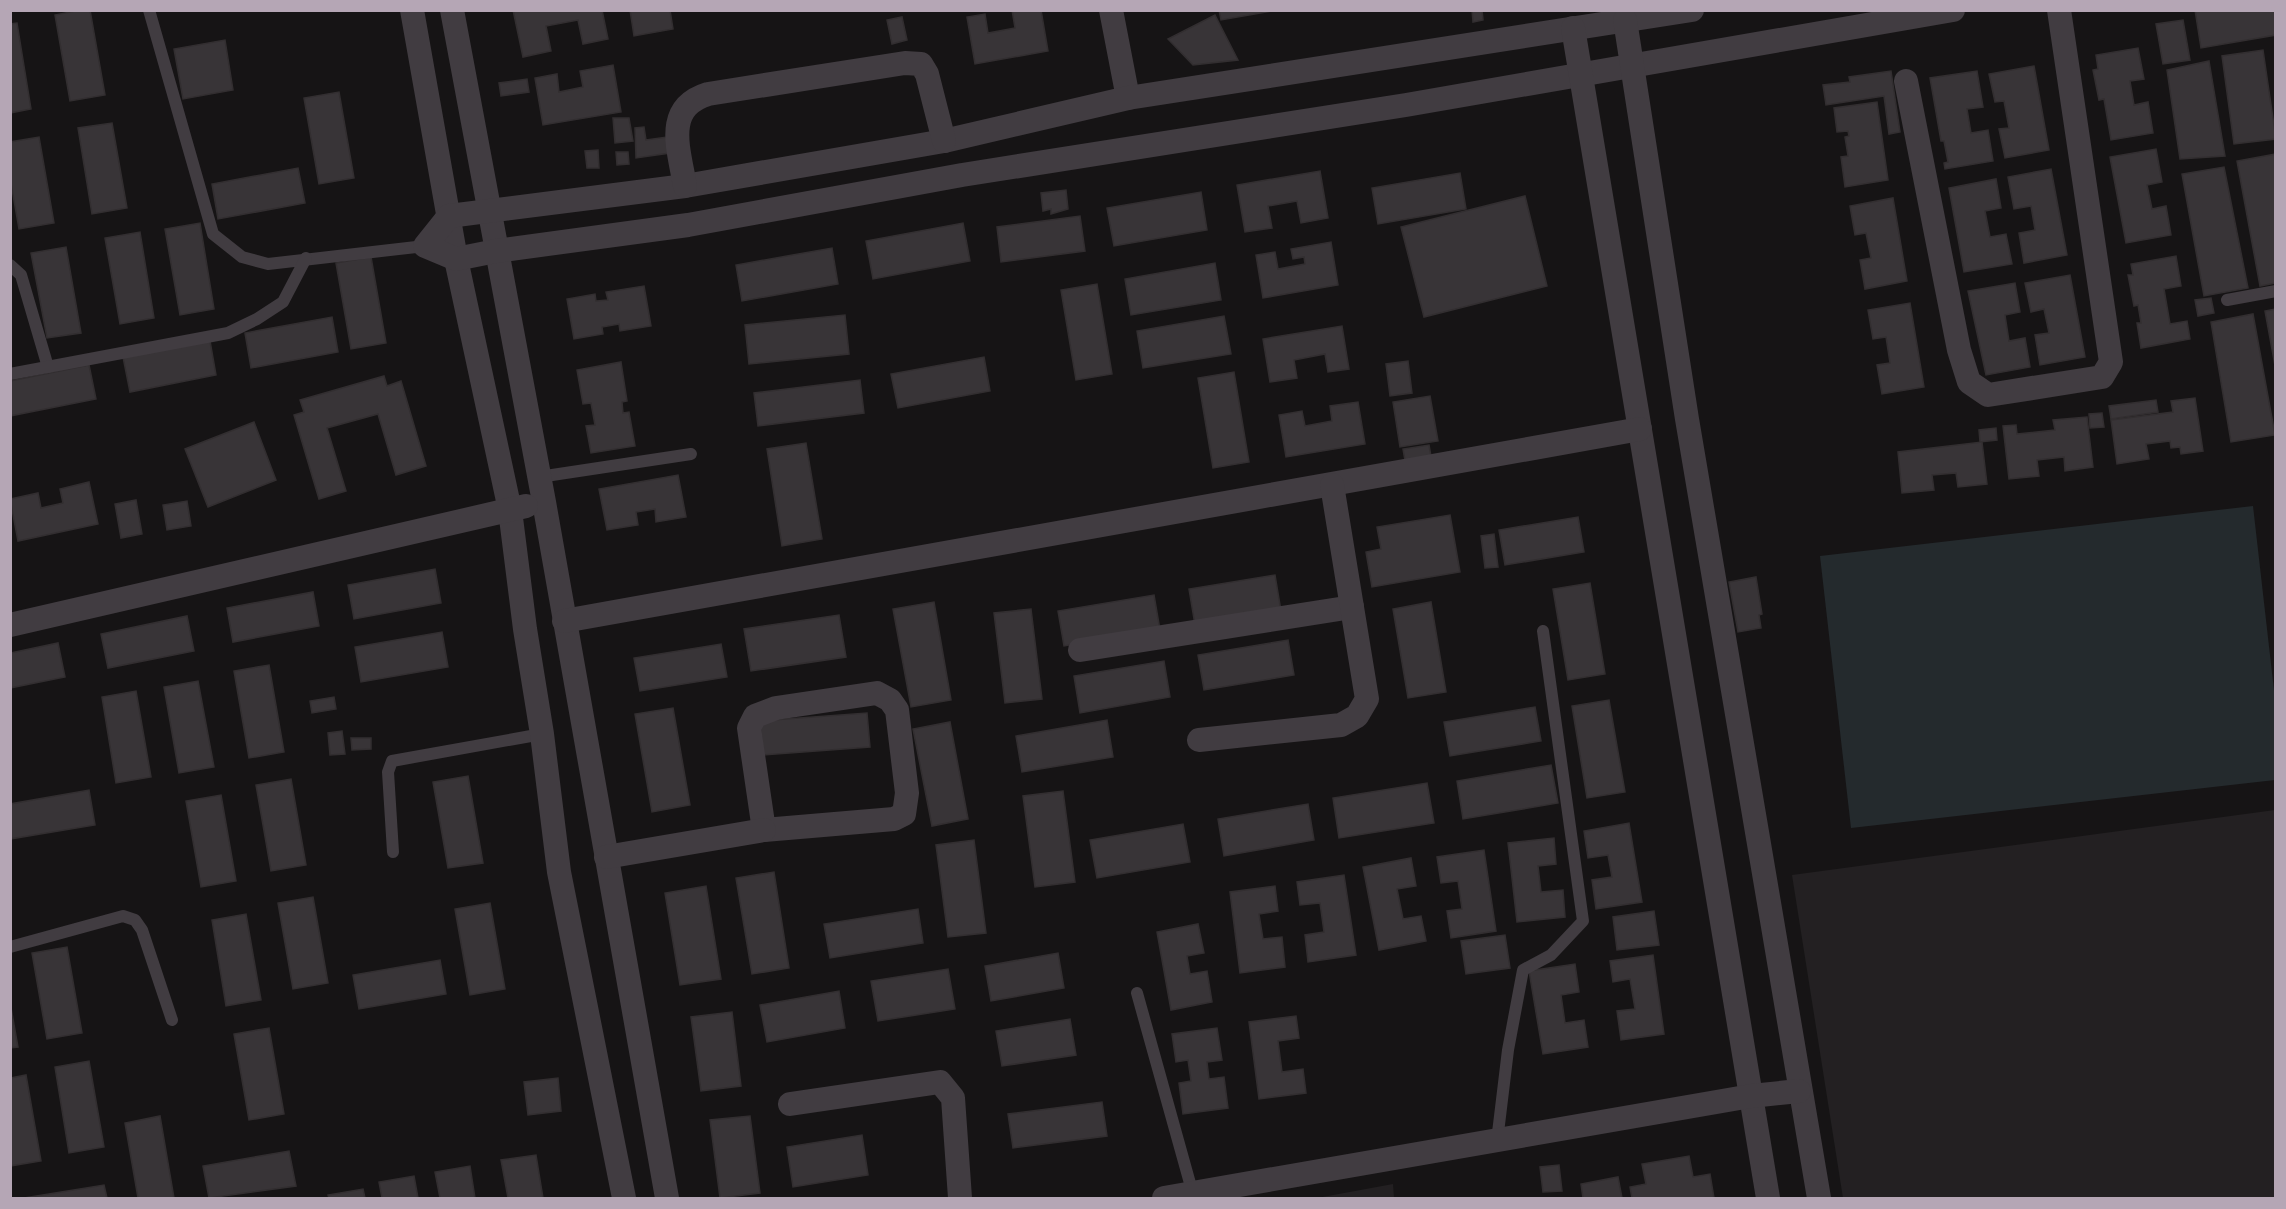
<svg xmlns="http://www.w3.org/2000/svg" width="2286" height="1209" viewBox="0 0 2286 1209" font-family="Raleway,sans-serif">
<rect width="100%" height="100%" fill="#161415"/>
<g fill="#232022">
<polygon points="2275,810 2275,1198 1843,1198 1792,875"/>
<polygon points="1393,1184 1394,1198 1317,1198"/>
</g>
<polygon fill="#242a2d" points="2253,506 2275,699 2275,780 1851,828 1820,556"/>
<g fill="#383437" stroke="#322e30" stroke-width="1.5">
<polygon points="80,10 90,10 105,95 70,101 55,15"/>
<polygon points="513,10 602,10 608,39 583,44 578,20 546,26 551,51 523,57"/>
<polygon points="630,10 670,10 673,29 634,36"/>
<polygon points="1012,10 1041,10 1048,51 975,64 967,17 985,14 988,33 1015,28"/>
<polygon points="1219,10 1278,10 1221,20"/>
<polygon points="1472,10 1482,10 1483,20 1473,22"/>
<polygon points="2195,10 2276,10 2276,35 2201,48"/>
<polygon points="1215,15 1238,60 1193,65 1168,39"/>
<polygon points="902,17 907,40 892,44 887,20"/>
<polygon points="2183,20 2190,60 2163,64 2156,24"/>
<polygon points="17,23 31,109 10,113 10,24"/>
<polygon points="225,40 233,90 183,99 174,49"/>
<polygon points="2138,48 2144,79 2130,81 2134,105 2148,102 2153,133 2111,140 2104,99 2099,100 2093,70 2098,69 2096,55"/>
<polygon points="2263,50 2276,139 2234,144 2222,56"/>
<polygon points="2209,61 2225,156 2180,159 2167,70"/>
<polygon points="613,65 621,112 543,125 535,78 557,74 559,92 583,87 580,71"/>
<polygon points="2034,66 2049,150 2005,158 1999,129 2009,128 2004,101 1995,102 1989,74"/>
<polygon points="1891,71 1900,132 1889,134 1884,96 1826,105 1823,85 1850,82 1849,77"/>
<polygon points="1977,71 1983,107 1967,109 1971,133 1988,130 1993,161 1945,169 1944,163 1948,162 1944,141 1941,141 1930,78"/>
<polygon points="527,79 529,92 501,96 499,83"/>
<polygon points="339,92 354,178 319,184 304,98"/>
<polygon points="1877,102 1888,180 1845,187 1841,157 1848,156 1845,137 1849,136 1848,131 1837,132 1834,108"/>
<polygon points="613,118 629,118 633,141 615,143"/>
<polygon points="112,123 127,208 92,214 78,128"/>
<polygon points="644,127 646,140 667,137 670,153 636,158 635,128"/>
<polygon points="39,137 54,223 19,229 10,178 10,142"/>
<polygon points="2156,149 2162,182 2147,185 2152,209 2166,206 2171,235 2126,243 2110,157"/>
<polygon points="598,150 599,168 587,168 585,151"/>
<polygon points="616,152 628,152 629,164 617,165"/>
<polygon points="2276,154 2276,283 2260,286 2237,161"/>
<polygon points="2224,167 2248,288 2204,296 2182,174"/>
<polygon points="298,168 305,203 218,219 212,184"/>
<polygon points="2051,169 2067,255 2024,263 2019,233 2035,230 2031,206 2014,209 2008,177"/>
<polygon points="1320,171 1328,218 1301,223 1297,201 1268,206 1272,228 1245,232 1237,185"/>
<polygon points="1460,173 1466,209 1378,224 1372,188"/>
<polygon points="1996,179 2001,208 1985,211 1990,237 2006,234 2012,264 1964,272 1949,188"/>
<polygon points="1066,190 1068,209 1051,214 1051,209 1043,211 1041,193"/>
<polygon points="1201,192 1207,230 1114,246 1107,208"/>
<polygon points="1525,196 1547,286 1424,317 1401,227"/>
<polygon points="1893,198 1907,281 1865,289 1860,260 1871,258 1866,233 1855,235 1850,206"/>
<polygon points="1080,216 1085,251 1001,262 997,227"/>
<polygon points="200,223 214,309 180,315 165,229"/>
<polygon points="963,223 970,261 873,279 866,241"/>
<polygon points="140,232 154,318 120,324 105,238"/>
<polygon points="1331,242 1338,285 1263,298 1256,255 1275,252 1278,269 1305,264 1304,257 1293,259 1291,249"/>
<polygon points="66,247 81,333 47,338 31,253"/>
<polygon points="832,248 838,284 742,301 736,265"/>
<polygon points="2176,256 2181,286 2164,289 2170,324 2187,321 2190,339 2141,348 2137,323 2141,323 2138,305 2134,306 2128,275 2133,275 2131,264"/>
<polygon points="371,257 386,343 351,349 336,263"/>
<polygon points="1215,263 1221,300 1131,315 1125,279"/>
<polygon points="2070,275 2085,357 2040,365 2035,335 2049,333 2044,309 2031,312 2025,283"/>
<polygon points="2015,283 2020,312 2005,315 2009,341 2025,338 2030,367 1986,375 1968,291"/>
<polygon points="1097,284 1112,374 1076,380 1061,290"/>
<polygon points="644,286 651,326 620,331 619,324 602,327 603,334 574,339 567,299 595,294 596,301 608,300 606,292"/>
<polygon points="2211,298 2214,313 2198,316 2195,300"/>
<polygon points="1910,303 1924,387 1882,394 1877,365 1890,363 1886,337 1873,339 1868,310"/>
<polygon points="2276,309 2276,371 2265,311"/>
<polygon points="2253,314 2275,435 2231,442 2211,322"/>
<polygon points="845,315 849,354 749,364 745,325"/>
<polygon points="1224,316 1231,354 1143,368 1137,331"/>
<polygon points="332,317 338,352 251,368 245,333"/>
<polygon points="1342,326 1349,369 1328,372 1325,354 1294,360 1297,378 1270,382 1263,339"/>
<polygon points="210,341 216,375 130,392 123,357"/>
<polygon points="984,357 990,391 898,408 891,374"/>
<polygon points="1408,361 1412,393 1390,396 1386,364"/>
<polygon points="621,362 627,401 622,402 623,413 629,412 635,446 591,453 586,426 595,425 591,403 583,404 577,370"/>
<polygon points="89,365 96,399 10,416 10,381"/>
<polygon points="1234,372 1249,462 1213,468 1198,378"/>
<polygon points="384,376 387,386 401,381 426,466 396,475 378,414 327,428 346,491 319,499 294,415 304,412 300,400"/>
<polygon points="860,380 864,413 758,426 754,393"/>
<polygon points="1430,396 1438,441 1400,447 1393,402"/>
<polygon points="2195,398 2203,451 2181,454 2180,447 2171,448 2170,441 2146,444 2149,459 2117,464 2111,420 2173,412 2171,401"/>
<polygon points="2156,400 2158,412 2111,419 2109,406"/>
<polygon points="1358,402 1365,444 1286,457 1279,415 1302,411 1305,426 1332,421 1330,406"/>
<polygon points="2102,413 2104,427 2090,428 2089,414"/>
<polygon points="2087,417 2093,467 2065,471 2064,457 2037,460 2039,476 2009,479 2003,426 2016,425 2017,434 2055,430 2053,420"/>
<polygon points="254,422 276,480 208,507 185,449"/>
<polygon points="1996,428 1997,440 1980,442 1979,430"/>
<polygon points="1982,442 1987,484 1958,487 1956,473 1932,475 1934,490 1902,493 1898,452"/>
<polygon points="806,443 822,539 782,546 767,449"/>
<polygon points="1429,445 1432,462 1406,466 1403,449"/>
<polygon points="678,475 686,517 656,522 655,509 636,512 638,525 607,530 599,489"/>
<polygon points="89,482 98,524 18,541 10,499 38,493 41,508 63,503 60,489"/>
<polygon points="136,500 142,534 121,538 115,504"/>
<polygon points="187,501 191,526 167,530 163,505"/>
<polygon points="1450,515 1460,572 1372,587 1366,552 1381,549 1377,527"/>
<polygon points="1578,517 1584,552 1505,565 1499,530"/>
<polygon points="1494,534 1498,567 1485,568 1481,536"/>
<polygon points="435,569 441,603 354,619 348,585"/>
<polygon points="1275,575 1281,611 1195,625 1189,589"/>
<polygon points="1756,577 1762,614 1759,615 1761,628 1738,632 1729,582"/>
<polygon points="1590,583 1605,674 1568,680 1553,589"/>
<polygon points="313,592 319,626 233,642 227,608"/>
<polygon points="1154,595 1160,630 1064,646 1058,611"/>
<polygon points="934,602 951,700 911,707 893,609"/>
<polygon points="1431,602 1446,692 1408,698 1393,609"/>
<polygon points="1031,609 1042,699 1005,703 994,613"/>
<polygon points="839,615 846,657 751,671 744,629"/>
<polygon points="187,616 194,651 108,668 101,634"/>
<polygon points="442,632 448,667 361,682 355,647"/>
<polygon points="1288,640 1294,675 1204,690 1198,655"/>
<polygon points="58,643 65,677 10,688 10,653"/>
<polygon points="721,644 727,677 640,691 634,658"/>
<polygon points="1164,661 1170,697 1080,713 1074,676"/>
<polygon points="269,665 284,752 249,758 234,671"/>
<polygon points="198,681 214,767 179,773 164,687"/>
<polygon points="136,691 151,777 116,783 102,697"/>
<polygon points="334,697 336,709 312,713 310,701"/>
<polygon points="1609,700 1625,792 1587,798 1572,706"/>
<polygon points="1535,707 1541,741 1450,756 1444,722"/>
<polygon points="673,708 690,805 652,812 635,714"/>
<polygon points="867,713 870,747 763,755 760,721"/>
<polygon points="1107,720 1113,757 1022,772 1016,736"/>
<polygon points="950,722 968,819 932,826 913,729"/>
<polygon points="342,731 345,754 330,755 328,733"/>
<polygon points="351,738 371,738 371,749 352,750"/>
<polygon points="1551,765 1558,803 1463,819 1457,781"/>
<polygon points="468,776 483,863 448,868 433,782"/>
<polygon points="291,779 306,865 271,871 256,785"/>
<polygon points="1427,783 1434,823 1339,838 1333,798"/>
<polygon points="89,790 95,825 10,839 10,804"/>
<polygon points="1063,791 1075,882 1035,887 1023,796"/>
<polygon points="221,795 236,881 201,887 186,801"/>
<polygon points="1308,804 1314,840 1224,856 1218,819"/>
<polygon points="1629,823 1642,902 1596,909 1592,880 1612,877 1608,855 1588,858 1584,831"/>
<polygon points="1183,824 1190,862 1097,878 1090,840"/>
<polygon points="1554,838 1556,864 1538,866 1541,892 1563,890 1565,917 1517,922 1508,843"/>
<polygon points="974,840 986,933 948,937 936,845"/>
<polygon points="1484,850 1496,931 1451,938 1447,911 1462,909 1458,881 1441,883 1437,857"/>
<polygon points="1411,858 1416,886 1397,889 1403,919 1421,916 1426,941 1379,950 1363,867"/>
<polygon points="774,872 789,968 752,974 736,878"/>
<polygon points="1344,875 1356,955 1308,962 1305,935 1324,932 1320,903 1300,905 1297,882"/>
<polygon points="706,886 721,979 680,985 665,893"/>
<polygon points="1275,886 1278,911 1259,914 1263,939 1282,937 1285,967 1240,973 1230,892"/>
<polygon points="313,897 328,983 293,989 278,903"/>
<polygon points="490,903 505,989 470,995 455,909"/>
<polygon points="918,909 923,943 830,958 824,924"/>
<polygon points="1654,911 1659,945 1617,950 1613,917"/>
<polygon points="246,914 261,1000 226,1006 212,920"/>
<polygon points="1198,924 1204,953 1187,956 1190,974 1207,971 1212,1002 1171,1010 1157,932"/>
<polygon points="1505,935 1510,968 1466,974 1461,941"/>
<polygon points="67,947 82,1033 47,1039 32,953"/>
<polygon points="1058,953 1064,988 991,1001 985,966"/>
<polygon points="1653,955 1664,1034 1621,1040 1617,1011 1635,1009 1630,979 1613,982 1610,961"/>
<polygon points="440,960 446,994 359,1009 353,975"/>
<polygon points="1575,964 1579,992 1561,995 1565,1023 1584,1020 1588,1047 1543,1054 1529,971"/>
<polygon points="948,969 955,1009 878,1021 871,981"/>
<polygon points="839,991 845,1028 767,1042 760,1005"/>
<polygon points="10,1002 18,1047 10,1048"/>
<polygon points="732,1012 741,1086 701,1091 691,1017"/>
<polygon points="1296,1016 1299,1038 1278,1041 1282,1072 1303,1069 1306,1093 1259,1099 1249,1022"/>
<polygon points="1070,1019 1076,1055 1002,1066 996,1031"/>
<polygon points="269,1028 284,1114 249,1120 234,1034"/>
<polygon points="1217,1028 1222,1060 1207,1062 1209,1079 1224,1077 1228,1108 1183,1114 1179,1083 1191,1081 1188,1060 1176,1062 1172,1034"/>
<polygon points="89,1061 104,1147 69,1153 55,1067"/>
<polygon points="26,1075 41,1161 10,1166 10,1078"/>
<polygon points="558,1078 561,1111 528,1115 524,1082"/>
<polygon points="1102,1102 1107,1136 1013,1148 1008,1114"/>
<polygon points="160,1116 174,1198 138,1198 125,1123"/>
<polygon points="750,1116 760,1193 720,1198 710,1120"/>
<polygon points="862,1135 868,1175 793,1187 787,1147"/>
<polygon points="289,1151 296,1186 209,1198 203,1166"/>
<polygon points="536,1155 543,1198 508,1198 501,1160"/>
<polygon points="1689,1156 1693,1177 1710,1174 1714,1198 1632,1198 1630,1187 1646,1184 1642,1164"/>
<polygon points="1559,1165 1562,1191 1543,1192 1540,1167"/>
<polygon points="470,1166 475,1198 440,1198 435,1172"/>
<polygon points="414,1176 418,1198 382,1198 379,1182"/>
<polygon points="1618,1177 1622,1198 1583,1198 1581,1184"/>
<polygon points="104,1185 107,1198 24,1198"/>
<polygon points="363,1189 365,1198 329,1198 328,1195"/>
</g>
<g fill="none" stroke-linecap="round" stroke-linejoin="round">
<g stroke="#413c41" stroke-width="12">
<polyline points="149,10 213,234 242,257 268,264 425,246"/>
<polyline points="10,265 21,275 48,367"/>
<polyline points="2227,300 2276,291"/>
<polyline points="10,374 228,333 257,319 283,302 306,258"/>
<polyline points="539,477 691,454"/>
<polyline points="393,852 388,772 392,761 542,734"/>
<polyline points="10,947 123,916 135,920 142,930 172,1020"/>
<polyline points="1137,993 1193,1194"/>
<polyline points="1497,1141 1508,1050 1523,970 1551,955 1583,921 1543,631"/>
</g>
<g stroke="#413c41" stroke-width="24">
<polyline points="412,10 456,259 510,510 525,629 542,734 559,872 624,1198"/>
<polyline points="452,10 544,502 667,1198"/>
<polyline points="1111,10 1128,98"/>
<polyline points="1692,10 1128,98 944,141 685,186 449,216 425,246 456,259 496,251 688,225 962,175 1406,105 1953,10"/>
<polyline points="1625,20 1687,419 1819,1198"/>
<polyline points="1573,28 1768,1198"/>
<polyline points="1906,81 1959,350 1969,382 1988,395 2102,377 2111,362 2059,10"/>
<path d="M 685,186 C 679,149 663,108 708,94 L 905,63 L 921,64 L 927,74 L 944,141"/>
<polyline points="564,621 1640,429"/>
<polyline points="10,625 526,506"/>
<polyline points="1080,650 1352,607"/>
<polygon points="877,693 890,700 897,710 907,793 904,814 894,819 764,830 749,728 755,716 776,708"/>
<polyline points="1199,740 1341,725 1357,716 1367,699 1332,485"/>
<polyline points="606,857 764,830"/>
<polyline points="790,1104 940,1082 953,1098 960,1198"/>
<polyline points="1164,1198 1751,1096 1799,1091"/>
</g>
</g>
<rect width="2286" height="1209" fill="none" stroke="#b5a6b5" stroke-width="24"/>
</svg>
